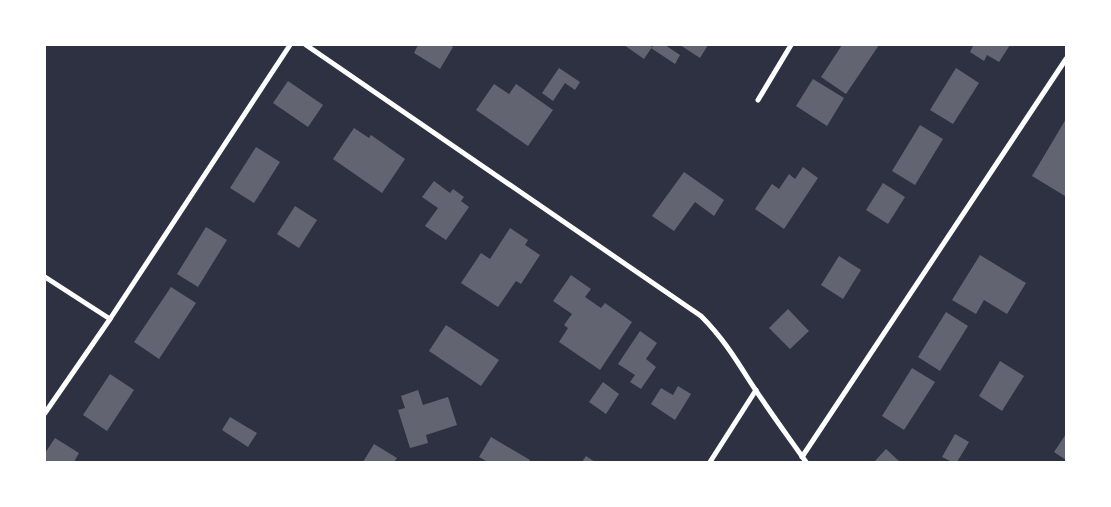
<svg xmlns="http://www.w3.org/2000/svg" width="1111" height="507" viewBox="0 0 1111 507" font-family="'Nunito Sans',sans-serif">
<rect width="100%" height="100%" fill="#2d3142"/>
<g fill="#626471">
<polygon points="418,45 450,45 453,47 440,69 414,53"/>
<polygon points="624,45 649,45 652,47 644,59"/>
<polygon points="654,45 665,45 680,55 675,64 651,48"/>
<polygon points="680,45 708,45 700,58"/>
<polygon points="842,45 879,45 846,94 821,77"/>
<polygon points="971,45 1010,45 999,62 987,55 984,61 970,52 973,46"/>
<polygon points="559,68 580,82 575,90 565,83 553,101 542,93"/>
<polygon points="956,68 979,83 953,124 930,110"/>
<polygon points="813,79 844,98 827,126 796,106"/>
<polygon points="288,81 323,105 308,127 273,103"/>
<polygon points="494,84 509,94 516,84 553,110 528,146 476,110"/>
<polygon points="1066,119 1066,194 1065,196 1032,176"/>
<polygon points="920,125 943,139 915,185 892,171"/>
<polygon points="354,128 369,138 371,135 405,159 382,193 333,159"/>
<polygon points="256,147 280,162 254,203 230,188"/>
<polygon points="803,167 818,178 784,229 755,209 772,184 779,189 789,174 795,179"/>
<polygon points="684,172 724,200 714,216 695,202 674,231 652,216"/>
<polygon points="434,181 450,193 453,189 464,197 461,201 469,207 446,240 425,226 438,208 422,197"/>
<polygon points="883,183 905,197 888,224 866,210"/>
<polygon points="295,206 317,220 299,248 277,234"/>
<polygon points="206,227 227,240 198,287 177,274"/>
<polygon points="510,228 528,240 525,245 540,255 521,284 516,281 498,307 461,283 481,253 490,259"/>
<polygon points="980,255 1026,283 1007,314 984,300 976,314 952,300"/>
<polygon points="839,256 861,270 843,299 821,285"/>
<polygon points="571,275 591,289 585,297 601,308 605,303 632,322 600,370 559,342 568,328 564,325 572,314 553,301"/>
<polygon points="171,287 196,303 159,359 134,342"/>
<polygon points="788,309 809,331 790,349 769,328"/>
<polygon points="946,312 968,326 940,371 918,357"/>
<polygon points="446,325 499,360 481,386 429,351"/>
<polygon points="640,331 657,343 646,359 656,367 641,389 630,382 635,375 618,364"/>
<polygon points="1000,361 1024,376 1002,411 979,396"/>
<polygon points="912,368 935,382 904,430 882,416"/>
<polygon points="110,374 134,390 107,431 83,415"/>
<polygon points="603,382 619,394 606,414 589,402"/>
<polygon points="678,386 691,394 675,420 651,404 661,388 673,395"/>
<polygon points="418,390 423,405 448,397 457,425 426,435 428,443 410,448 398,410 405,408 401,396"/>
<polygon points="230,417 257,433 248,447 222,430"/>
<polygon points="955,434 969,442 957,462 952,462 942,457"/>
<polygon points="1066,434 1066,460 1054,452"/>
<polygon points="491,437 530,460 529,462 488,462 479,457"/>
<polygon points="55,438 79,453 74,462 45,462 45,453"/>
<polygon points="374,444 397,458 394,462 363,462"/>
<polygon points="886,449 900,462 874,462"/>
<polygon points="586,456 595,462 582,462"/>
</g>
<g fill="none" stroke-linecap="round" stroke-linejoin="round">
<g stroke="#fff" stroke-width="5">
<path d="M 306,45 L 701,316 C 721,336 734,356 749,380 C 767,408 787,435 806,462"/>
<polyline points="758,100 791,45"/>
<polyline points="45,277 110,319"/>
<polyline points="45,413 110,319 290,45"/>
<polyline points="802,457 1066,59"/>
<polyline points="710,462 756,390"/>
</g>
</g>
<rect width="1111" height="507" fill="none" stroke="#ffffff" stroke-width="92"/>
</svg>
